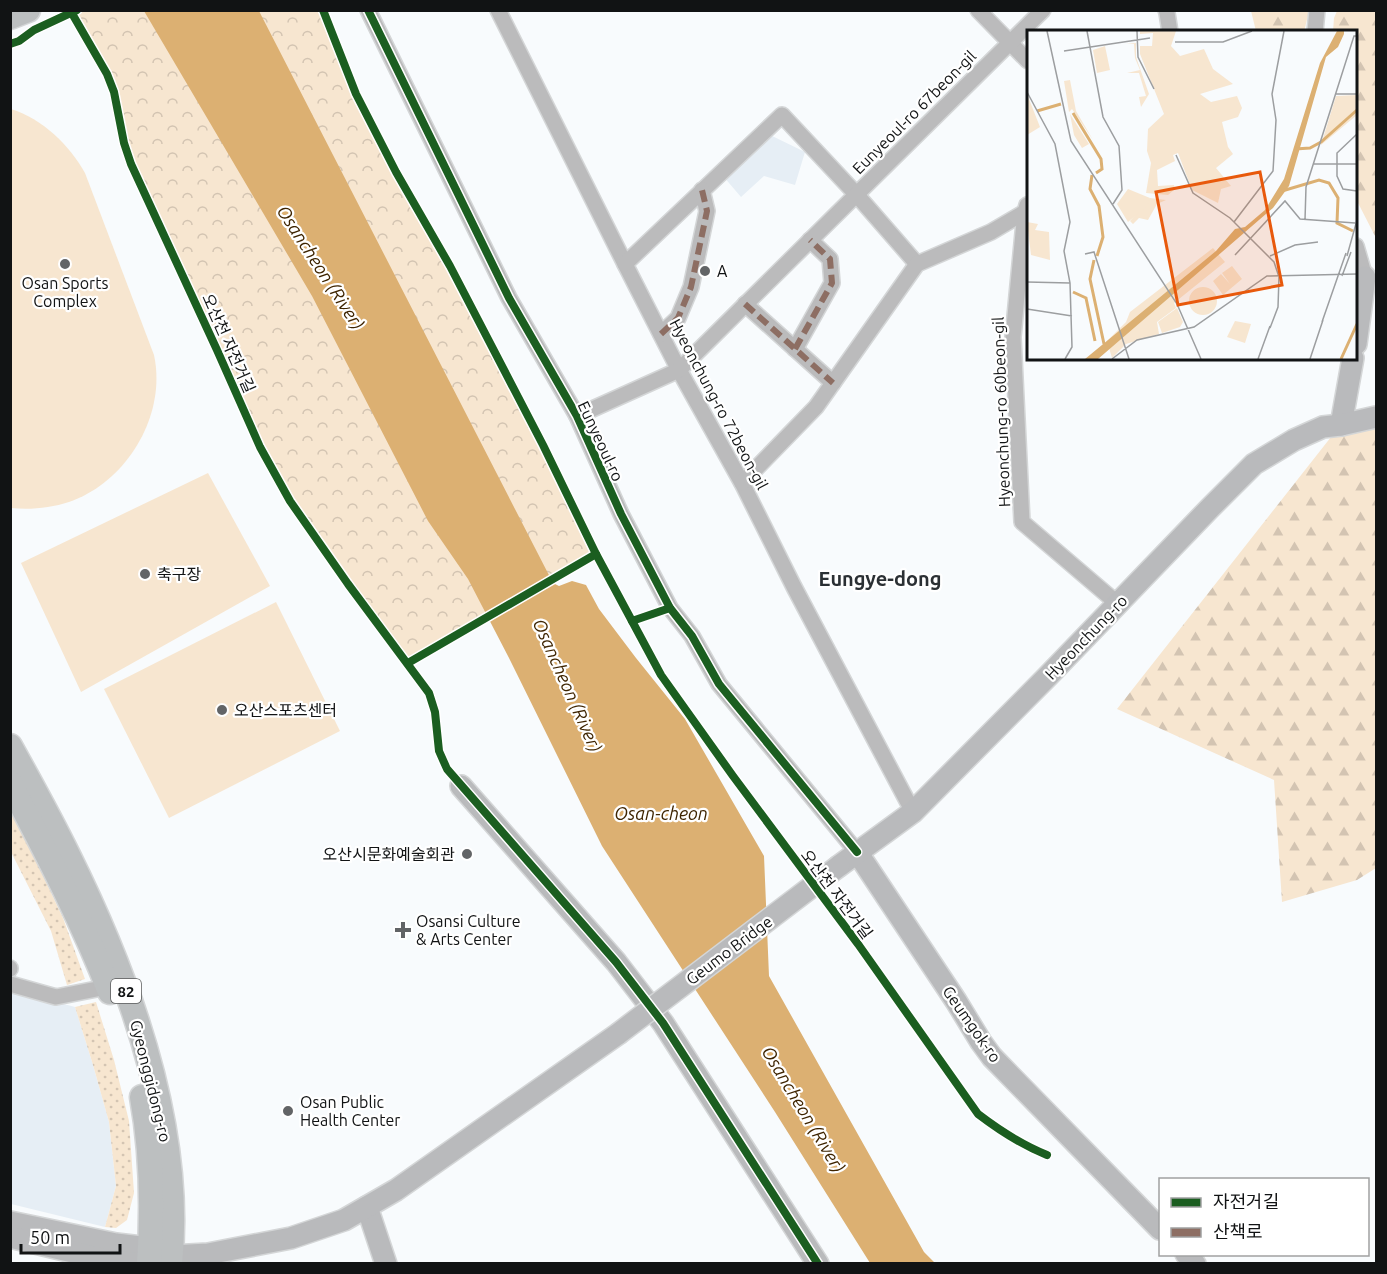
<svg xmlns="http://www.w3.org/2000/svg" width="1387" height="1274" viewBox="0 0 1387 1274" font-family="Ubuntu,'Noto Sans KR',sans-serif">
<defs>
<pattern id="grass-dots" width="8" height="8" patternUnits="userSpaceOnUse" patternTransform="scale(1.5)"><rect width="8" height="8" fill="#f7e6d0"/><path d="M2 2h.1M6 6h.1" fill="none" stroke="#d3c4b2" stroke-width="1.8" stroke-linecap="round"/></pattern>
<pattern id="forest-firs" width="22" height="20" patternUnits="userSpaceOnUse" patternTransform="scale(1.5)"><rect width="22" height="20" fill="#f7e6d0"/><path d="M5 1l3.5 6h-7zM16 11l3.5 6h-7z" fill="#d3c4b2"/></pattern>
<pattern id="park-crowns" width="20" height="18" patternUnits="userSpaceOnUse" patternTransform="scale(1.5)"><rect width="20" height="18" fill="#f7e6d0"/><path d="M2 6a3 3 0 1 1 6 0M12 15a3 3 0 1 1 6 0" fill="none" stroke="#d3c4b2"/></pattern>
</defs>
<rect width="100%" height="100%" fill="#f8fbfd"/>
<g fill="#e6eef5">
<polygon points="766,133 805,152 795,185 764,176 741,197 723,176"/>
<polygon points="11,990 75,1007 93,1065 109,1122 116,1186 105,1227 11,1204"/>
</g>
<g fill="url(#grass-dots)">
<polygon points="11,812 28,844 63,918 85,979 67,985 51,931 11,852"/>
<polygon points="96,1002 114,1060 129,1121 134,1193 127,1220 116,1228 105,1227 116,1186 109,1122 93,1065 75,1007"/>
</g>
<g fill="url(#forest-firs)">
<polygon points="1251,11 1251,10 1309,11 1304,32 1256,31"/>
<polygon points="1337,11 1376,11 1376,238 1356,199 1356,32 1333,31 1334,18"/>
<polygon points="1376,427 1376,868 1357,880 1282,902 1274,780 1117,709 1331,437"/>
</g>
<polygon fill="url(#park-crowns)" points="70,11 323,11 356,94 396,172 450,266 543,445 596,554 408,663 348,584 290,501 260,447 217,350 131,164 124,143 114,92 107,74"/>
<g fill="#f7e6d0">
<path d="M 11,109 C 43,119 69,145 85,173 L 154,355 C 167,415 127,482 69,502 C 51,508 30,510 11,508 Z"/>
<polygon points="208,473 270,586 81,692 21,563"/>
<polygon points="276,602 340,731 169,818 104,689"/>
</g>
<polygon fill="#dcb072" points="144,11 259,11 553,583 559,586 572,581 586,585 599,609 636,658 685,719 764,856 769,976 924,1252 935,1263 870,1263 775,1112 602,846 509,658 468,579 428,521 312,296"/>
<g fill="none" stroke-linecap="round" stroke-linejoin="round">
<g stroke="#d4d6d7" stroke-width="18">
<g id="street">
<polyline points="368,10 509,298 577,416 621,514 670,608 692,636 719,684 857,852"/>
<polyline points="498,10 625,264 679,370 742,483 794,587 913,812"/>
<polyline points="978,10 1028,61"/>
<polyline points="1166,10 1167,13 1170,32"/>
<polyline points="1315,32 1317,10"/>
<polyline points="1028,207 1025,212 1013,337 1022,522 1118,604"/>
<polyline points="1356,246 1365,277"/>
<polyline points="625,264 782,115 856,194 917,264"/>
<polyline points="745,304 833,383"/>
<polyline points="661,334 678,318 691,287 707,211 702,190"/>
<polyline points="795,349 832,283 830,259 810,240"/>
<polyline points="577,416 679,370 1043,10"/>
<polyline points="742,483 816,407 917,264 991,232 1025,212 1027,205"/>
<polyline points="10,968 10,969"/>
<polyline points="10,984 56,997 107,987"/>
</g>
</g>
<g stroke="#d4d6d7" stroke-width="24">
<g id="secondary">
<polyline points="1356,344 1365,277"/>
<polyline points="1341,425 1353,358"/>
<polyline points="461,786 616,962 663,1023 818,1264"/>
<polyline points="857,852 956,1001 981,1042 992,1057 1160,1229"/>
<polyline points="839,866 913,812 1049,675 1210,508 1254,464 1294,440 1323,427 1341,425 1376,417"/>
<polyline points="367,1207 386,1264"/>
<polyline points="10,1222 116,1244 150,1248 165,1254"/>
<polyline points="10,1237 106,1260 141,1264"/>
<polyline points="1186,1254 1195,1264"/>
<polyline points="156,1261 171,1256 208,1254 291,1238 344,1220 396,1190 618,1034"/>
</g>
</g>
<g stroke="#d4d6d7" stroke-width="27">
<g id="primary">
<polyline points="10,17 28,10"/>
<path d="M 10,746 C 30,782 50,818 68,855 C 128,976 184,1126 170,1264"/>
<path d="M 10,783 C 46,852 82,920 110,992"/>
<path d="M 142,1097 C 152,1152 153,1207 149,1264"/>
</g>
</g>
<use href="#street" stroke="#bbbbbc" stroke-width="15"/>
<use href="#secondary" stroke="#b9babc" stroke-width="21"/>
<use href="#primary" stroke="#bcbfc0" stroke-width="24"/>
<g stroke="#d4d6d7" stroke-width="24" stroke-linecap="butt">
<polyline id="secondary-bridge" points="618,1034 839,866"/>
</g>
<use href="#secondary-bridge" stroke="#b9babc" stroke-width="21"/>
<g stroke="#8d6e63" stroke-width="6" stroke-dasharray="12 6" stroke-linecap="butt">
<polyline points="745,304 833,383"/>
<polyline points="661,334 678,318 691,287 707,211 702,190"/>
<polyline points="795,349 832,283 830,259 810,240"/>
</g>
<g stroke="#fff" stroke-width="11">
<g id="cycleway">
<polyline points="70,10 107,74 114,92 124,143 131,164 217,350 260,447 290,501 348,584 429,693 435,712 439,751 447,769 616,962 663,1023 818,1264"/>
<polyline points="323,10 356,94 396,172 450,266 543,445 596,554 632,621 670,608"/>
<polyline points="368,10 509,298 577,416 621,514 670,608 692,636 719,684 857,852"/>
<polyline points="10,44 19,41 34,30 77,10"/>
<path d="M 632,621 L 661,675 L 733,776 L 858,944 L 978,1114 C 999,1130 1022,1145 1047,1155"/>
<polyline points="408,663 596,554"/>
</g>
</g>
<use href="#cycleway" stroke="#1b5e20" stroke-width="8"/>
</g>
<g fill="#626466" stroke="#fff" stroke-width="2">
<circle cx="65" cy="264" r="6"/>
<circle cx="705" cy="271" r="6"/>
<circle cx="145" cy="574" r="6"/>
<circle cx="222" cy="710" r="6"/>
<circle cx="467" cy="854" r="6"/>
<path d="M400 921h6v6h6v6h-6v6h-6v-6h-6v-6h6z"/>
<circle cx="288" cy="1111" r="6"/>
</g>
<g text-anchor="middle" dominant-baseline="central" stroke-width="4.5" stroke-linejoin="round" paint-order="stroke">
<rect fill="#fff" stroke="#585a5a" stroke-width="1.5" x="111" y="979" width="30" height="24" rx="4.5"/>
<g font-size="15" font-weight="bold" fill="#111314">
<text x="126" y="991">82</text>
</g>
<g font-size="16" fill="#111314" stroke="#fff">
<text transform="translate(914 112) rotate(-45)">Eunyeoul-ro 67beon-gil</text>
<text transform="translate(229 343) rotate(66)">오산천 자전거길</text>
<text transform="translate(719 404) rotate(62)">Hyeonchung-ro 72beon-gil</text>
<text transform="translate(1001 412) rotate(-92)">Hyeonchung-ro 60beon-gil</text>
<text transform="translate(601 441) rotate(65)">Eunyeoul-ro</text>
<text transform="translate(1086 637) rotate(-46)">Hyeonchung-ro</text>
<text transform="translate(837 894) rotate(53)">오산천 자전거길</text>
<text transform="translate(729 950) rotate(-37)">Geumo Bridge</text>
<text transform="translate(972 1024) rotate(55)">Geumgok-ro</text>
<text transform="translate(151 1081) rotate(76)">Gyeonggidong-ro</text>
</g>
<g font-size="16" fill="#111314" stroke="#fff" text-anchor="start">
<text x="717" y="271">A</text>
<text x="65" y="283" text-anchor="middle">Osan Sports<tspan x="65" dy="18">Complex</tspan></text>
<text x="157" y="574">축구장</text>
<text x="234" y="710">오산스포츠센터</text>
<text x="455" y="854" text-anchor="end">오산시문화예술회관</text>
<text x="416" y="921">Osansi Culture<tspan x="416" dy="18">&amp; Arts Center</tspan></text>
<text x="300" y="1102">Osan Public<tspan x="300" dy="18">Health Center</tspan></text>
</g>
<g font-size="18" font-style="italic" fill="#3e2400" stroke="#fff">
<text transform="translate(321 267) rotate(57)">Osancheon (River)</text>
<text transform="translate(568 685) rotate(66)">Osancheon (River)</text>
<text x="661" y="813">Osan-cheon</text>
<text transform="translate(804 1109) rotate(59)">Osancheon (River)</text>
</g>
<g font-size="20" font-weight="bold" fill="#2b3034" stroke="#fff">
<text x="880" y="578">Eungye-dong</text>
</g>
</g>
<g transform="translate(1027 30)">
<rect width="330" height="330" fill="#f8fbfd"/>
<path d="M 109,13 L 109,27 L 122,64 L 114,77 L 112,67 L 119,66 L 112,43 L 100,43 L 113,40 L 108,28 L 107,14 L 99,14 ZM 0,64 L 13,97 L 0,105 Z" fill="#f7e6d0"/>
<path d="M 113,1 L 149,1 L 144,16 L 153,26 L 177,19 L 186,39 L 206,54 L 173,64 L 184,72 L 210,66 L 215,78 L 211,87 L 195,92 L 201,117 L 206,124 L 189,138 L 204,156 L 194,159 L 191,173 L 165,160 L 151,123 L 146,125 L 148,131 L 130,140 L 131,156 L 147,155 L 148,159 L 141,165 L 119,163 L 124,133 L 120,121 L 121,99 L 137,84 L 113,24 L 113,16 L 125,16 L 126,3 L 113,4 ZM 123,168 L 139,170 L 130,174 L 121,190 L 112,188 L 106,194 L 103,191 ZM 0,192 L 11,194 L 8,200 L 22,202 L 23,230 L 4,225 Z" fill="#f7e6d0"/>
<path d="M 78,16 L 83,40 L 70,43 L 66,20 ZM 43,50 L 49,81 L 66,110 L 45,79 L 42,82 L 37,51 ZM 330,65 L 330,85 L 294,115 L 309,66 ZM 43,84 L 62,114 L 55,118 L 47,105 ZM 101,159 L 123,168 L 120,176 L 101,192 L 90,174 ZM 186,218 L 198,232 L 147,273 L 149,278 L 130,292 L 132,304 L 99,314 L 85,328 L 80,311 L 99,292 L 103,282 ZM 208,291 L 224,294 L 218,313 L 200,307 Z" fill="#f7e6d0"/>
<path d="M 310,67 L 330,67 L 330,74 L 306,95 L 302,93 ZM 205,236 L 215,249 L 196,265 L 186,251 L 194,244 L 203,254 L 195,243 ZM162 271a14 14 0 1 1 28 0a14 14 0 1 1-28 0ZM 150,278 L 156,292 L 153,297 L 135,303 L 131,292 Z" fill="#f7e6d0"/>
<path d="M 310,1 L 317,1 L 317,4 L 311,17 L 299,27 L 262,156 L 246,178 L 71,329 L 58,329 L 189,221 L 208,199 L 218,197 L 238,180 L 257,149 L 293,33 Z" fill="#dcb072"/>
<path fill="none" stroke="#dcb072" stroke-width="3" d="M 10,81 L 34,74M 46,83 L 74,129 L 75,139 L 69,143M 268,119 L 283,118 L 294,112 L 330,80M 65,145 L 63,159 L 72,176 L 76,207 L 70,226M 255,161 L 292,150 L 302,153 L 311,168 L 310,193 L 326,201M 67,230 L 63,249 L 77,314M 46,262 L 59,268 L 68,311M 314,329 L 330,294"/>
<path fill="none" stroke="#9c9ea0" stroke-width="1.5" d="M 20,1 L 44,111 L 150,274 L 174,329M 60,1 L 76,87 L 92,116 L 95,160 L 86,174M 110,1 L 111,27 L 127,59M 148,12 L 196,12 L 225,1M 37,21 L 123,8M 0,62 L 28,114 L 43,192 L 37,221 L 43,253 L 45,317 L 38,329M 308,64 L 330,64M 330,104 L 310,123 L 310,146 L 316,159 L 330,161M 149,125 L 166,163 L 203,188 L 247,232 L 252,247 L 251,277 L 243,298M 286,134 L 330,134M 278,190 L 279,157 L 327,6 L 330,6M 207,192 L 246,141 L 249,90 L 245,64 L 257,1M 58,224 L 67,222 L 102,329M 208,225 L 258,171 L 273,189 L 328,193M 243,226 L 268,215 L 291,212M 320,226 L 330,190M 315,246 L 324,222M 0,252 L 43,253M 0,279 L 45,286M 295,292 L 319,223M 85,329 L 110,310 L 167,297 L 240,246 L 330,244M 231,329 L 243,296M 283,329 L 296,290"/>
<path fill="#e8590c" fill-opacity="0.15" stroke="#e8590c" stroke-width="3" d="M 233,142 L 255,255 L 151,275 L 129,162 Z"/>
<rect width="330" height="330" fill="none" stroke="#111314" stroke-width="3"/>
</g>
<rect width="1387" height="1274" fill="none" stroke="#111314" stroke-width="24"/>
<rect x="1159" y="1178" width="210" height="78" fill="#ffffff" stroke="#a0a1a1" stroke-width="1.5"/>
<rect x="1171" y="1198" width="30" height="9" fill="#1b5e20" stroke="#a0a1a1" stroke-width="1.5"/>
<text x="1213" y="1208" font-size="18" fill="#111314">자전거길</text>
<rect x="1171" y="1228" width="30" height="9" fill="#8d6e63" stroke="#a0a1a1" stroke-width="1.5"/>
<text x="1213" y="1238" font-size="18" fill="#111314">산책로</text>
<path d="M21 1244v9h99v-9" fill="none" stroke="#111314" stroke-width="3"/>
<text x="30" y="1244" font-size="18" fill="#111314" stroke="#ffffff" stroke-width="4.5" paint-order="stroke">50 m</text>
</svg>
